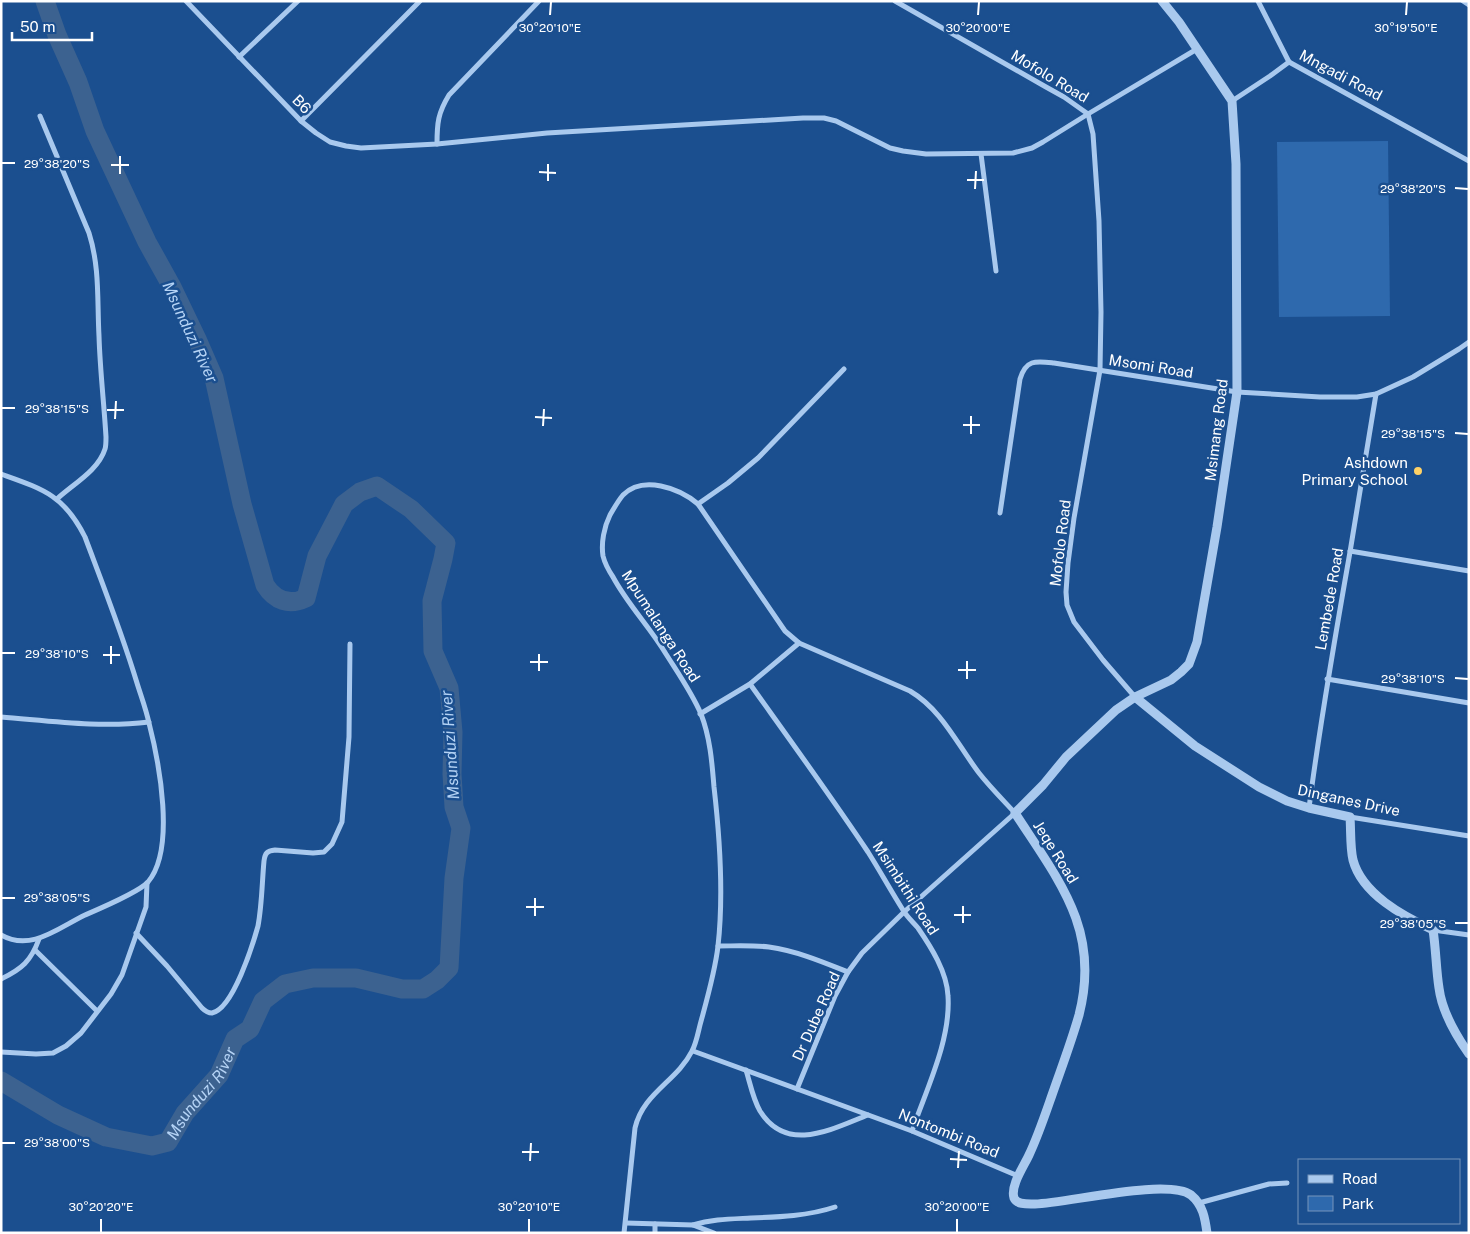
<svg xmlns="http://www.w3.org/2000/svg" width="1470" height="1234" viewBox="0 0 1470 1234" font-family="'Public Sans',sans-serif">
<rect width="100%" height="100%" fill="#1b4f8f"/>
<polygon fill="#2e69ad" points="1388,141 1390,316 1279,317 1277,142"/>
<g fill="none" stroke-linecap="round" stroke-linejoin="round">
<path stroke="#3c6290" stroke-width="19" id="s1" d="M 1,1081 L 58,1115 L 106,1137 L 152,1146 L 168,1142 L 185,1113 L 219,1075 L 235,1039 L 250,1029 L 263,1001 L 285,984 L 313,978 L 356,978 L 402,989 L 423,989 L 437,980 L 449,968 L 454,878 L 461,828 L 454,807 L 452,774 L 453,732 L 449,688 L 433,651 L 432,601 L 443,559 L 446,543 L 411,509 L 377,486 L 360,492 L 344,504 L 317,556 L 306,598 C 289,606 275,601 265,585 L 242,504 L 214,378 L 197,339 L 172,287 L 147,242 L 95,131 L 78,82 L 57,35 L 45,1"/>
<g stroke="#a9c9ee" stroke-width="5">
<polyline points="186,1 301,121 316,133 330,142 346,146 361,148 437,144 547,133 803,118 824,118 836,121 890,148 903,151 926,154 1013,153 1032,148 1043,142 1088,114 1197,49"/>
<polyline points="895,1 1046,87 1064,97 1088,114"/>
<polyline points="1258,1 1289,62"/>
<polyline points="1463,1 1469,5"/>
<polyline points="239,57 298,1"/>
<polyline points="1289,62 1469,161"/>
<polyline points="1232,101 1270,76 1289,62"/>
<polyline points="1088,114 1093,134 1099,221 1101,312 1100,370 1074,518 1068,563 1066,592 1067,605 1074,622 1103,660 1135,697"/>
<path d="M 40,116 L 89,233 C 100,268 97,300 99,336 C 100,370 104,403 106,437 C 106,441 106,446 105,449 C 98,471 73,484 57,499"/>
<polyline points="301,121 420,1"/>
<path d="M 437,144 C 437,123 438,113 449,95 L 539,1"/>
<polyline points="981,154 996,271"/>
<path d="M 1,474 C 43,489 64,495 85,537 C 103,585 122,633 137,683 C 141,696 146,709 149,723 C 159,762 176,849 148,882 C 139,892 99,909 85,915 C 58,928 31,952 1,935"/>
<path d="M 698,504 L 785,631 L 799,643 L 910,691 C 942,710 957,744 979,773 C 990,787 1003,800 1015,813 L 904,912 L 862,953 L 848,972 L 835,996 L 797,1089"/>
<path d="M 1000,513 L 1020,379 C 1026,359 1036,361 1054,363 L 1237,392 L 1320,397 L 1357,397 L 1376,394 L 1413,377 L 1459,349 L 1469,342"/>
<polyline points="1350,551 1469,571"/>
<polyline points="1327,679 1469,703"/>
<path d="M 750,684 C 790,740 830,795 868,852 C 880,871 891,891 903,910 C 907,917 913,922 918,928 C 931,947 947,972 948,996 C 951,1040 926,1090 912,1131"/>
<polyline points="700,714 750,684 799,643"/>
<path d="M 1,717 C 51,721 100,728 149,722"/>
<path d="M 1309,808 C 1320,722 1335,637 1350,552 C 1359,500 1367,447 1376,394"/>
<polyline points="1350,817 1469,836"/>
<polyline points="1433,930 1469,935"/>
<path d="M 136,933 L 167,966 L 202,1008 C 205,1011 208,1013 212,1013 C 233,1009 253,944 258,926 C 262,905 262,882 264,861 C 265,853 267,851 275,850 L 313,853 L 324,852 L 332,844 L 342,822 L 349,737 L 350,644"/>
<path d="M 718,946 C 735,946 752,945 769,947 C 797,951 823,962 848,972"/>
<polyline points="35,950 97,1011"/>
<path d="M 1,979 C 22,969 31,961 39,939"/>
<polyline points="693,1051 912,1131 1018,1176"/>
<polyline points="1,1052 36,1054 53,1053 66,1046 81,1033 111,994 122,975 146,907 147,883"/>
<path d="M 746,1070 C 750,1083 753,1099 760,1111 C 787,1154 832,1129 868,1115"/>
<polyline points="1199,1203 1269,1184 1287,1183"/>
<polyline points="626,1223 693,1225 714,1233"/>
<path d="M 693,1225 C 712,1219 731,1219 751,1218 C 779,1217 808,1216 835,1207"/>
<path d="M 624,1233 L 635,1128 C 643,1093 677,1081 692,1051 C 696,1044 698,1033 700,1025 C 707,999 715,972 718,946 C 724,893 720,839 714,787 C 712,762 710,737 701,714 C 692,693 678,673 666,654 C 650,627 628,605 613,577 C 609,571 605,564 603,556 C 601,543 604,527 610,515 C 614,508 618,501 623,495 C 643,475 679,488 698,504 L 728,483 L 758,458 L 844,369"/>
<polyline points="655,1233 655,1224"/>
</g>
<g stroke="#a9c9ee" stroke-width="9">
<path d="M 1162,1 L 1179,22 L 1232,101 L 1236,164 L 1237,392 L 1217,527 L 1197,642 L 1189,664 L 1181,672 L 1171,680 L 1135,697 L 1116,710 L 1066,757 L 1043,785 L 1015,813 C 1059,881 1101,930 1079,1015 C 1071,1043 1061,1069 1052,1095 C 1045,1115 1038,1136 1029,1155 C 1024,1166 1010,1186 1014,1198 C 1017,1205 1028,1204 1035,1204 C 1068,1203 1167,1178 1191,1195 C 1203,1205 1205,1218 1207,1233"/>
<path d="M 1135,697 L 1195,746 L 1259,787 L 1287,801 L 1309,808 L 1350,817 C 1351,831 1350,847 1353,860 C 1362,894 1403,916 1433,930 C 1436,949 1436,969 1439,988 C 1442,1012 1455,1034 1469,1054"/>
</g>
</g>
<path fill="none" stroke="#fff" stroke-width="2" d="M 550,15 L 551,2M 978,15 L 979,2M 1406,15 L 1407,2M 2,163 L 15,163M 111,165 L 129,165M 539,172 L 556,173M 120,174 L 120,156M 967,180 L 984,180M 548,181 L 548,164M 1455,188 L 1468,189M 975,189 L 976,171M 2,408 L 15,408M 107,410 L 124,410M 535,417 L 552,418M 115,419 L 116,401M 963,425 L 980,425M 543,426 L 544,409M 1455,433 L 1468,434M 971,434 L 971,416M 2,653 L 15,653M 103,655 L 120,655M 530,662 L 548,662M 111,664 L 111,646M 958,670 L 976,670M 539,671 L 539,654M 1455,678 L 1468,679M 967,679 L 967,661M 2,898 L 15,898M 526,907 L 544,907M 954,915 L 971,915M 535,916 L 535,898M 963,923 L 963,906M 1455,923 L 1468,923M 2,1143 L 15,1143M 522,1152 L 539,1152M 950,1159 L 967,1160M 530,1161 L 531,1143M 958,1168 L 959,1151M 101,1232 L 101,1219M 529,1232 L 529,1219M 957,1232 L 957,1219"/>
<circle fill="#ffd166" stroke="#1b4f8f" stroke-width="2" cx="1418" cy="471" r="5"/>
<g text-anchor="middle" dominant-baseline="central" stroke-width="5" stroke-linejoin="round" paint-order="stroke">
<g font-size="15" fill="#fff" stroke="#1b4f8f">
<text transform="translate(1341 75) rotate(28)">Mngadi Road</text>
<text transform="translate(1050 76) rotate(31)">Mofolo Road</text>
<text transform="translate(302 104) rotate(45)">B6</text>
<text transform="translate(1151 366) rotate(9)">Msomi Road</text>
<text transform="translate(1216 430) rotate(-83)">Msimang Road</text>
<text transform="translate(1060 543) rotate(-83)">Mofolo Road</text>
<text transform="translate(1329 599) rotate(-80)">Lembede Road</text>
<text transform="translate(661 626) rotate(57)">Mpumalanga Road</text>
<text transform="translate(1349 800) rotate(12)">Dinganes Drive</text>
<text transform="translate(1056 852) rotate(58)">Jeqe Road</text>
<text transform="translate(906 888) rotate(57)">Msimbithi Road</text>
<text transform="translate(816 1016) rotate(-66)">Dr Dube Road</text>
<text transform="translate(949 1133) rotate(22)">Nontombi Road</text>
</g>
<g font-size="15" fill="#fff" stroke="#1b4f8f" text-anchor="end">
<text x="1408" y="462">Ashdown<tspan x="1408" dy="17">Primary School</tspan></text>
</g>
<g font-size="16" font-style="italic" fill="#b5d3f5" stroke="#1b4f8f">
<text transform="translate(190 332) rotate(65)">Msunduzi River</text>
<text transform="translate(450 745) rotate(-94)">Msunduzi River</text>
<text stroke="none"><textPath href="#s1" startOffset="242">Msunduzi River</textPath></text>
</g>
</g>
<g font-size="12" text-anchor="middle" fill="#fff" stroke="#1b4f8f" stroke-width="5" stroke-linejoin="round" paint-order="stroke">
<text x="550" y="32">30°20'10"E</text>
<text x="978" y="32">30°20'00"E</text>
<text x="1406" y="32">30°19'50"E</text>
<text x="57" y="168">29°38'20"S</text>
<text x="1413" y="193">29°38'20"S</text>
<text x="57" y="413">29°38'15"S</text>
<text x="1413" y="438">29°38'15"S</text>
<text x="57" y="658">29°38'10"S</text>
<text x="1413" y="683">29°38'10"S</text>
<text x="57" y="902">29°38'05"S</text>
<text x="1413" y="928">29°38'05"S</text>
<text x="57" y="1147">29°38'00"S</text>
<text x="101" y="1211">30°20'20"E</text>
<text x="529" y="1211">30°20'10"E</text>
<text x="957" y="1211">30°20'00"E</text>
</g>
<rect width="1470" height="1234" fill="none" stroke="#ffffff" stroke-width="5"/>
<rect x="1298" y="1159" width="162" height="65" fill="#1b4f8f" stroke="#7695bc"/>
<rect x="1308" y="1175" width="25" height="8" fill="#a9c9ee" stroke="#7695bc"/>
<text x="1342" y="1184" font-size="15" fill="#ffffff">Road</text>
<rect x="1308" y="1196" width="25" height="15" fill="#2e69ad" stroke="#7695bc"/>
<text x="1342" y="1209" font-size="15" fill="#ffffff">Park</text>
<path d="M12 32v8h80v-8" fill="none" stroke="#ffffff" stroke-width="2.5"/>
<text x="20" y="32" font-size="15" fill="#ffffff" stroke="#1b4f8f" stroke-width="4" paint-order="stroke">50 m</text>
</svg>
